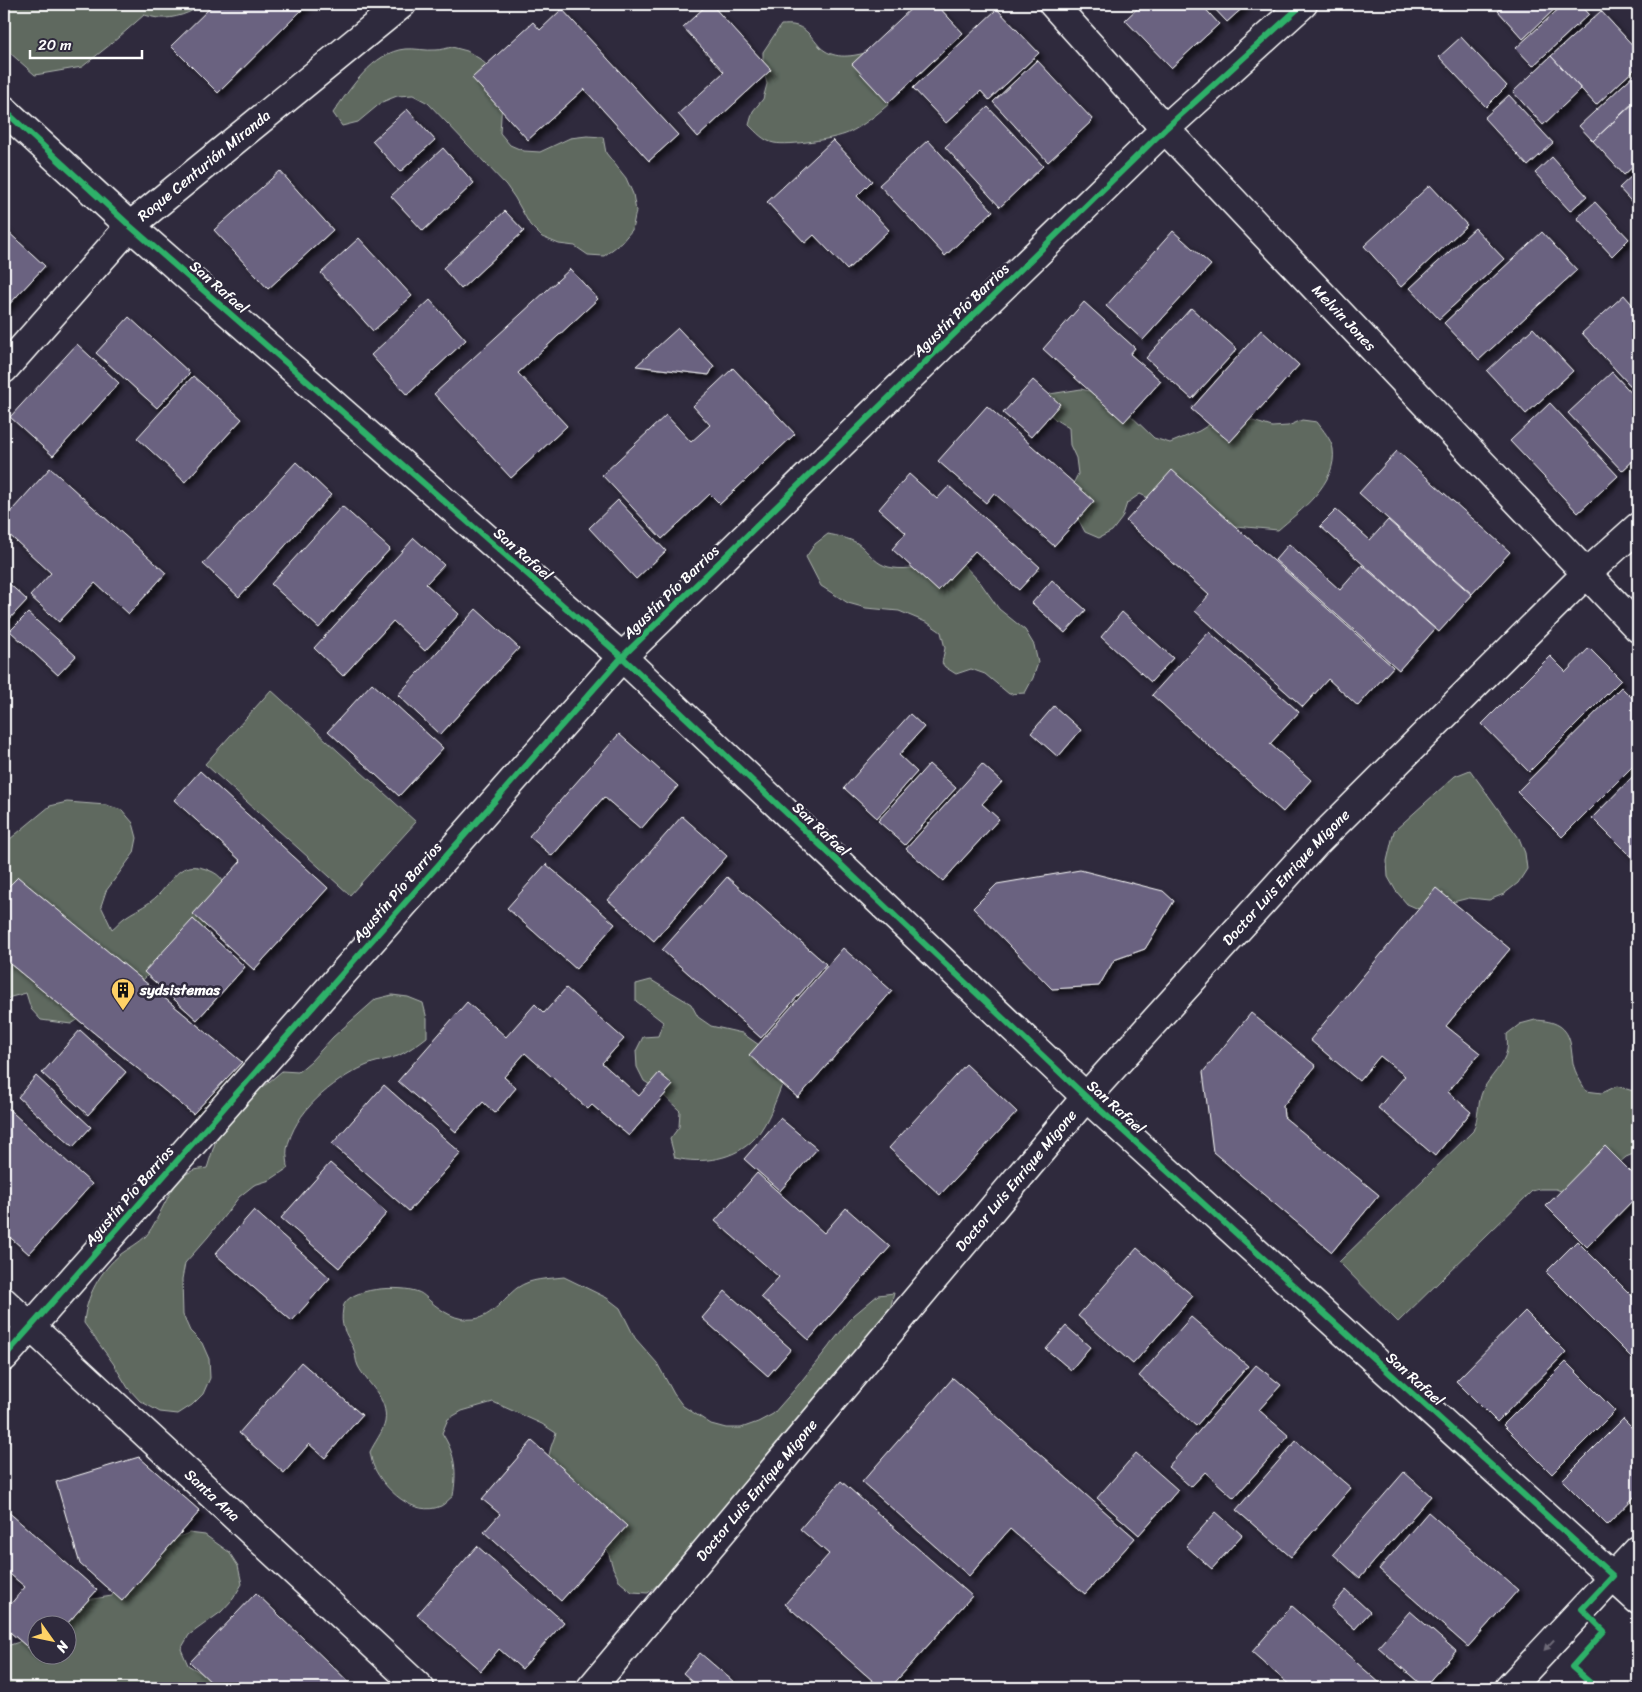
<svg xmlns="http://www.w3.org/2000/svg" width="1642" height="1692" viewBox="0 0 1642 1692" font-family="Sriracha,sans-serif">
<defs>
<filter id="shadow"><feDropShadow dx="4.5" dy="4.5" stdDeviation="2.5" flood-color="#0009"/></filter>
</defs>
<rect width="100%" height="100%" fill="#2f2a3d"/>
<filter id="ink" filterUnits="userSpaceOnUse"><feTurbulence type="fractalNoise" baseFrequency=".02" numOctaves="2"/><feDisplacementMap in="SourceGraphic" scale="10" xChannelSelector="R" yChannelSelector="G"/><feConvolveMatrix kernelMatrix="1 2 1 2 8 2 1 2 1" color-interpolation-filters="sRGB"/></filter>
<g filter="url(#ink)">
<g fill="#5e695f" stroke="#aeb4af" fill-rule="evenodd">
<path d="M 4,4 L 201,4 C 193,13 173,19 160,18 C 155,18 149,16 144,15 L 111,44 L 82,67 L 35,75 L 9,52 L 4,53 Z"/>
<path d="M 781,25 C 785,25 792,24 797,26 C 807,29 813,39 820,47 C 833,59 849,57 865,53 L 889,70 L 889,104 C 876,115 863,126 848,133 C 835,139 789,146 774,143 C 764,141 757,133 749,125 L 753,111 L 763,99 L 767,84 L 763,67 L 763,52 Z"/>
<path d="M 452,47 L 467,51 L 480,59 L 492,70 L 502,101 L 500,133 L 510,145 L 524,151 L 540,152 L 570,138 L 587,136 L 603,137 L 606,153 L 626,178 L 633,194 L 636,211 L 632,230 L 621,243 L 604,256 L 588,255 L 575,246 L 559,244 L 542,237 L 530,225 L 515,198 L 506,185 L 428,103 L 413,95 L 397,96 L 382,102 L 358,122 L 342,126 L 333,113 C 350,89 373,52 405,49 C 415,48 426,51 436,50 C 442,50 447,48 452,47 Z"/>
<path d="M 1081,389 L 1097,393 L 1125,410 L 1154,438 L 1170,443 L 1199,431 L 1225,415 L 1240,417 L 1272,427 L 1288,426 L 1302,420 L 1317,422 C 1323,430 1331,439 1333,449 C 1338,483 1300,511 1278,530 L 1203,523 L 1140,494 L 1127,503 L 1122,518 L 1112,531 L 1099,538 L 1085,532 L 1078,519 L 1071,488 L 1078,474 L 1076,458 L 1070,445 L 1069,428 L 1056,420 L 1044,409 L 1050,394 Z"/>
<path d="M 828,534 C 838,536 848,538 857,543 C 866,549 872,559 881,564 C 900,575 937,563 958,559 L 980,582 L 999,609 L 1025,630 L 1034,645 L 1038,663 L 1033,678 L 1025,693 L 1009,694 L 985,674 L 971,669 L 956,674 L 945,667 L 942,663 L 945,648 L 941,632 L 928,623 L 899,611 L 866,608 L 848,603 L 821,586 L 806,557 L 815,544 Z"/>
<polygon points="271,690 416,822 350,895 205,764"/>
<polygon points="1470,770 1519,838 1525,853 1527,869 1518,883 1504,894 1489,900 1469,898 1421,910 1407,904 1396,891 1388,877 1387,861 1394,831 1455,776"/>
<path d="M 67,802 L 106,805 L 122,810 L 133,823 L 137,838 L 134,853 L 106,891 L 101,906 L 112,929 C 116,926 120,921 124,918 C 132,912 142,908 150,902 C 174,885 176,854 213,872 C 225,878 227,889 228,901 L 206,926 L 191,952 L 163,960 L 126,997 L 98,1007 L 71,1024 L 41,1020 L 31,1009 L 26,993 L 11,997 L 4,1001 L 4,964 L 8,956 L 11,908 L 4,895 L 4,844 L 50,806 Z"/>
<path d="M 651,980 L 691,1004 L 698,1017 L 711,1026 L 742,1033 L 769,1052 L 784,1080 C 776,1099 769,1122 755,1138 C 735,1160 702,1164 675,1158 L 670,1139 L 679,1127 L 680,1111 L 658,1090 L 644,1081 L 637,1067 L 636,1051 L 643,1037 L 658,1036 L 663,1022 L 636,1001 L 636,984 Z"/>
<path d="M 392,995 L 408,997 L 423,1003 L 427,1019 L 427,1037 C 418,1044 408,1051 398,1056 C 387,1060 375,1061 365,1066 C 332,1081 294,1112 287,1149 C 286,1155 288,1162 288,1168 L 270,1180 L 254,1185 L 239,1197 L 208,1237 L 185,1263 L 182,1279 L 183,1315 L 190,1331 L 202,1343 L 209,1359 L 210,1378 L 203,1394 L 192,1405 L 178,1414 L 160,1412 L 140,1401 L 128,1388 L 113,1363 L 84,1323 C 86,1296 100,1271 121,1254 C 129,1248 139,1243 146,1236 C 161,1218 170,1180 192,1171 C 196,1169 202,1169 207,1168 L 216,1140 L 245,1102 L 282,1071 L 298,1072 L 311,1061 L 333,1037 L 376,999 Z"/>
<path d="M 1535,1020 C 1554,1021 1568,1025 1571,1047 C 1572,1052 1572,1058 1573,1063 C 1575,1073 1581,1082 1586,1091 L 1602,1093 L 1617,1086 L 1633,1091 L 1638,1096 L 1638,1152 L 1626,1157 L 1586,1192 L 1570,1195 L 1556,1189 L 1540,1189 L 1532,1191 L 1398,1322 L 1339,1262 L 1473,1131 C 1479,1117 1477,1104 1483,1090 C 1490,1076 1504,1065 1507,1050 C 1508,1045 1507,1039 1507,1034 L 1520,1024 Z"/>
<path d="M 564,1277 L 607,1298 L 620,1308 L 635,1338 L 657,1363 L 674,1394 L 683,1406 L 711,1424 L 726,1428 L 741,1428 L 758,1422 L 773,1414 L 795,1389 L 854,1315 L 878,1295 L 894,1293 L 890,1309 L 890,1325 L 685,1560 L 648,1593 L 632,1592 L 620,1582 L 613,1568 L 603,1535 L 545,1471 L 551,1447 L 556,1433 L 542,1424 L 493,1402 L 462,1411 L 448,1419 L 442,1433 C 456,1455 457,1472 453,1496 C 449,1499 445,1504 441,1506 C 414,1518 384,1489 374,1467 C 372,1463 371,1457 370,1452 C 374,1443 383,1432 385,1422 C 389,1398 367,1384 358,1366 C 355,1360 356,1353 353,1347 C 345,1331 340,1327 343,1308 C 346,1287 402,1285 418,1292 C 422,1293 427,1298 430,1301 C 443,1312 456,1321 474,1319 C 492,1317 504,1298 517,1288 C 531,1278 548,1279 564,1277 Z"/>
<path d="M 189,1533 L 205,1535 L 229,1552 L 238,1566 L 242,1584 L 233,1599 L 221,1612 L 189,1635 L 181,1649 L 188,1665 L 214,1681 L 221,1688 L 4,1688 L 4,1647 L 19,1642 L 24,1627 L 73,1602 L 112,1596 L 122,1573 L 173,1539 ZM 38,1624 L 68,1624 L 68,1654 L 38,1654 Z"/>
</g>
<g fill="#6a6280" stroke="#fff" filter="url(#shadow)">
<polygon points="214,4 308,4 218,93 171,46"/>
<polygon points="708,4 711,4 771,70 698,137 678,114 724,72 683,27"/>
<polygon points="916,4 936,4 963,33 888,103 852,64"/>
<polygon points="1142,4 1201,4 1219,24 1171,68 1125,20"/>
<polygon points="1210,4 1247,4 1227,22"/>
<polygon points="1506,4 1560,4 1523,39 1498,11"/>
<polygon points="1564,4 1580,4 1589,14 1533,66 1516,48"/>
<polygon points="562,9 678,135 649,161 584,89 528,140 472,78 533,22 540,30"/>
<polygon points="997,9 1039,53 989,100 981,91 946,123 913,88"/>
<polygon points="1601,11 1638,51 1638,66 1596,105 1551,56"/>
<polygon points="1461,37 1507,86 1486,107 1439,57"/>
<polygon points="1551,56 1581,89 1543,125 1513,92"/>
<polygon points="1037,60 1093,120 1048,162 993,102"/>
<polygon points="1638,71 1638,98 1593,141 1579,126"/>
<polygon points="1509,95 1553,143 1528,166 1484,118"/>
<polygon points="1637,100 1638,102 1638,162 1624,175 1593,141"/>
<polygon points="988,107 1043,166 1000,207 945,147"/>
<polygon points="407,109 435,140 400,172 372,141"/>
<polygon points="833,140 872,181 857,196 889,230 847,270 814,235 805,243 767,202"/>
<polygon points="928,140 993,211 945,256 879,185"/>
<polygon points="443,148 474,183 423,231 391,196"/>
<polygon points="1552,157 1587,196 1570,211 1535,173"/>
<polygon points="1638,170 1638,209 1619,188"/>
<polygon points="280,171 333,230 268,289 214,230"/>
<polygon points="1430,185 1467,225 1401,287 1364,246"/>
<polygon points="1595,202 1629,239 1612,256 1577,218"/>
<polygon points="505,211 524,231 461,289 443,268"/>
<polygon points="4,228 45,266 4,310"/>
<polygon points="1475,228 1504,259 1439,319 1410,288"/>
<polygon points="1173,231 1211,265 1143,340 1106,306"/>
<polygon points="1542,232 1577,270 1479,360 1444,323"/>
<polygon points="359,238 412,296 373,331 321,273"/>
<polygon points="570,269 598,299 518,373 567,426 511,478 434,394"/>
<polygon points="1624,295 1638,311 1638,394 1582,333"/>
<polygon points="430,300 466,340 407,395 371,355"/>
<polygon points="1084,302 1135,348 1130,354 1161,381 1124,422 1043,349"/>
<polygon points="1191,308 1237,349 1192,399 1146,358"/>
<polygon points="129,317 190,373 157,408 96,353"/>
<polygon points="678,328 714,366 709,375 636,366"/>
<polygon points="1533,328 1573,371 1526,414 1487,371"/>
<polygon points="1261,330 1299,365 1230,442 1191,409"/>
<polygon points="77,344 119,383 53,456 10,417"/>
<polygon points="733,368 795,434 720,504 710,494 662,539 602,475 666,415 691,442 710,425 693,406"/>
<polygon points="1612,372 1638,400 1638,456 1622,471 1568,413"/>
<polygon points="193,376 242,419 185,482 137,438"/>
<polygon points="1033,380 1060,404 1031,437 1003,413"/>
<polygon points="1550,403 1618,476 1578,513 1510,441"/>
<polygon points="987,406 1094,501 1054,546 994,493 986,503 938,461"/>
<polygon points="1397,451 1510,552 1472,594 1359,493"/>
<polygon points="296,462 331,495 239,597 203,564"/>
<polygon points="50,468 166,573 129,614 95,583 59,622 30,596 51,573 4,530 4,519"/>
<polygon points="1172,470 1393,667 1358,706 1328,679 1303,707 1195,611 1209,595 1126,521"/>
<polygon points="909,474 937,499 949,486 1040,567 1019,590 975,551 938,591 892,549 906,533 879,509"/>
<polygon points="618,500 666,551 636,579 589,528"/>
<polygon points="342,506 390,549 319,628 271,584"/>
<polygon points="1336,510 1370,540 1388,520 1472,595 1439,632 1320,526"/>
<polygon points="414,538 444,565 426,584 459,614 425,651 393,621 343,676 314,648"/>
<polygon points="1289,544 1340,590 1362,565 1435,629 1399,670 1275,560"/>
<polygon points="4,579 27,600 4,625"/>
<polygon points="1052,580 1086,610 1065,633 1032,603"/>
<polygon points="476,609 519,648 440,735 398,695"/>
<polygon points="1122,612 1173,658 1151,682 1101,637"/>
<polygon points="28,613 76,656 58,675 10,631"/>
<polygon points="1209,632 1299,712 1270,744 1311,780 1283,812 1152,695"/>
<polygon points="1589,648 1621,680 1529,772 1482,724 1550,656 1566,672"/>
<polygon points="372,683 443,748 399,796 328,731"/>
<polygon points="1621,687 1638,704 1638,761 1562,837 1517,792"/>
<polygon points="1054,706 1081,730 1058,757 1031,733"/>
<polygon points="910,714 924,727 899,755 917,772 877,818 844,788"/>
<polygon points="619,734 678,786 641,829 604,797 552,856 529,836"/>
<polygon points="929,764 956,788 905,845 878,821"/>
<polygon points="982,764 1002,782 982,804 999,819 943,881 906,849"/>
<polygon points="200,771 328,888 254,970 193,914 241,861 174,800"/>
<polygon points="1638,771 1638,860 1636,862 1592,818"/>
<polygon points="682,816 727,856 654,941 608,900"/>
<polygon points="546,864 615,924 576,969 507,908"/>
<polygon points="1080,870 1163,891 1174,901 1145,949 1114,960 1099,986 1052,989 973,908 997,884"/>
<polygon points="18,877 242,1062 193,1114 4,959 4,891"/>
<polygon points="727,877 826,964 761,1038 662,950"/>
<polygon points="1436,888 1510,949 1446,1026 1480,1053 1448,1092 1471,1112 1435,1156 1378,1108 1405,1076 1380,1056 1359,1081 1310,1040"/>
<polygon points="193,919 245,967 197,1020 144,972"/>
<polygon points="843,948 892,991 798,1098 749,1055"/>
<polygon points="566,988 624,1039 602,1063 639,1096 659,1073 673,1085 629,1136 592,1105 588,1109 525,1053 504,1077 516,1088 495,1113 483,1102 456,1132 398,1081 467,1002 506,1037 535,1004 544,1013"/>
<polygon points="1638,1000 1638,1058 1633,1057"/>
<polygon points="1251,1013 1316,1066 1283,1106 1284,1117 1379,1195 1332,1252 1213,1152 1203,1072"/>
<polygon points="80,1030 126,1072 88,1115 42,1073"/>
<polygon points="966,1064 1017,1112 940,1195 889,1148"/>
<polygon points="36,1076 91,1127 73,1147 18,1097"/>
<polygon points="384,1085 461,1153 409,1211 332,1144"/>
<polygon points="4,1105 92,1184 29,1254 4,1232"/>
<polygon points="780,1118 817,1149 780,1191 744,1159"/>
<polygon points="1605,1146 1638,1179 1638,1195 1587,1247 1546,1206"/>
<polygon points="330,1163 387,1213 339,1268 281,1218"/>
<polygon points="757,1173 824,1233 846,1208 890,1247 809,1340 761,1297 779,1277 715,1221"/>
<polygon points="254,1210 330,1278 292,1321 215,1254"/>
<polygon points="1577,1241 1638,1302 1638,1364 1546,1272"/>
<polygon points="1137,1248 1193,1296 1133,1364 1078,1316"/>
<polygon points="725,1291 791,1349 768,1376 702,1318"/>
<polygon points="1525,1311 1566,1352 1497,1422 1456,1381"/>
<polygon points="1191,1317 1248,1366 1196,1426 1139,1376"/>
<polygon points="1066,1326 1090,1347 1071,1370 1046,1349"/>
<polygon points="301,1362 362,1415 325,1458 309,1444 284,1473 239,1433"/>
<polygon points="1566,1362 1615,1411 1552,1474 1503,1425"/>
<polygon points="1256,1365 1281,1385 1259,1410 1289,1436 1234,1498 1205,1472 1191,1487 1168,1467"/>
<polygon points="953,1378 1135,1538 1085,1594 1010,1529 969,1576 862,1482"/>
<polygon points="1623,1419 1638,1434 1638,1493 1607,1525 1562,1480"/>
<polygon points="532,1441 627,1526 561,1601 484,1532 500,1514 482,1499"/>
<polygon points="1296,1441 1351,1488 1291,1557 1236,1510"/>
<polygon points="1136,1453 1178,1490 1139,1535 1097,1498"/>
<polygon points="139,1457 200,1511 122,1601 80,1564 56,1482"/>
<polygon points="1404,1472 1431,1496 1360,1578 1333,1554"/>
<polygon points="841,1481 972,1596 890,1688 881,1688 785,1604 829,1554 800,1529"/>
<polygon points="5,1509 97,1590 67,1624 38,1624 38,1654 41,1654 39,1657 4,1627 4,1612 25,1587 4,1569 4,1511"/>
<polygon points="1216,1512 1242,1535 1212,1569 1186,1546"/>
<polygon points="1428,1512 1518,1590 1468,1647 1379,1569"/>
<polygon points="477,1546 564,1622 522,1669 499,1649 481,1671 417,1615"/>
<polygon points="1346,1590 1370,1612 1355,1629 1331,1608"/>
<polygon points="256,1593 355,1688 217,1688 190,1662"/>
<polygon points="1292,1606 1381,1684 1377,1688 1293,1688 1252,1652"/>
<polygon points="1410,1611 1456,1651 1424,1687 1378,1647"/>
<polygon points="700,1653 741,1688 700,1688 683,1673"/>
<polygon points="1638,1683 1638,1688 1605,1688 1609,1684"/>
</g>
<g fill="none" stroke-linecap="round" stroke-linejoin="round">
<g stroke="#fff" stroke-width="31">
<g id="minor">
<path id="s1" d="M 1053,4 L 1165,129 L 1638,628"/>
<polyline points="4,110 130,226 622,657 1086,1097 1638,1600"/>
<path id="s2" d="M 4,369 L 130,226 L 402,4"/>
<path id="s3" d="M 4,1302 L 420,1688"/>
<polyline points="4,1357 622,657 1165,129 1303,4"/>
<path id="s4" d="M 591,1688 L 1086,1097 L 1315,844 L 1587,573 L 1638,527"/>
</g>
</g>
<g stroke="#fff" stroke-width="31">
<polyline id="tertiary" points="1509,1688 1638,1550"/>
</g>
<use href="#minor" stroke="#2f2a3d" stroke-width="28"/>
<use href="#tertiary" stroke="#2f2a3d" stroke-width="28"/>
<g stroke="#2f2a3d" stroke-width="9">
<g id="cycleway">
<polyline points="4,110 130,226 622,657 1086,1097 1613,1576 1582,1609 1604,1631 1572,1667 1596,1688"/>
<polyline points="4,1357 622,657 1165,129 1303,4"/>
</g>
</g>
<use href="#cycleway" stroke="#2db169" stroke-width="6"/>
</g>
<defs><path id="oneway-solid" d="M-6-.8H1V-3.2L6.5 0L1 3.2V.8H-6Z" transform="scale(1.25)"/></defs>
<use fill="#6d6a77" href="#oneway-solid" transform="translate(1549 1645) rotate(133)"/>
</g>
<defs>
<g id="building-pin" transform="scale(1.25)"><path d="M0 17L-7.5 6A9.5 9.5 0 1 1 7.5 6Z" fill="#ffd166" stroke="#2f2a3d"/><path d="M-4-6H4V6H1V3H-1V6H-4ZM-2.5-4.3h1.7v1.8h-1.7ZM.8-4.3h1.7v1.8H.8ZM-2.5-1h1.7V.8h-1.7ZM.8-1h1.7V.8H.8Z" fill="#111"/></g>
</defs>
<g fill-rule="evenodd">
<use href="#building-pin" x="123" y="990"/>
</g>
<g text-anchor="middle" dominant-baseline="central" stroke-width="5" stroke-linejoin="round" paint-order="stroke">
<g font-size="15" fill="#fff" stroke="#2f2a3d">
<text stroke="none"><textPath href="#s2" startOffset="286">Roque Centurión Miranda</textPath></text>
<text transform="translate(219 287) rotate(41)">San Rafael</text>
<text transform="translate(961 310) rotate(-44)">Agustín Pío Barrios</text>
<text stroke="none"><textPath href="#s1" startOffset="428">Melvin Jones</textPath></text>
<text transform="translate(523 554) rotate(41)">San Rafael</text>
<text transform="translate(671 592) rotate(-44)">Agustín Pío Barrios</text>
<text transform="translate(821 829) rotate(43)">San Rafael</text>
<text stroke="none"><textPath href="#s4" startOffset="1068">Doctor Luis Enrique Migone</textPath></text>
<text transform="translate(397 892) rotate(-49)">Agustín Pío Barrios</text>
<text transform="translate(1116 1107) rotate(42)">San Rafael</text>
<text stroke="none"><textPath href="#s4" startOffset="662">Doctor Luis Enrique Migone</textPath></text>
<text transform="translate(129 1196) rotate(-49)">Agustín Pío Barrios</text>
<text transform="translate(1415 1379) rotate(42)">San Rafael</text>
<text stroke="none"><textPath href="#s4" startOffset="258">Doctor Luis Enrique Migone</textPath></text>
<text stroke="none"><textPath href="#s3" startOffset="284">Santa Ana</textPath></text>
</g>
<g font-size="15" font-weight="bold" fill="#fff" stroke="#2f2a3d" text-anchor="start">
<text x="140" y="990">sydsistemas</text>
</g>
</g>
<rect width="1642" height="1692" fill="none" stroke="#2f2a3d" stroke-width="20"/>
<rect x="10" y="10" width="1622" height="1672" fill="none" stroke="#fff" stroke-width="2" filter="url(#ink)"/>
<g transform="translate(52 1640) rotate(123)"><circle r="24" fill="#2f2a3d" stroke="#827f8b"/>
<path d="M0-4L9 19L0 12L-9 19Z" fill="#ffd166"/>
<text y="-8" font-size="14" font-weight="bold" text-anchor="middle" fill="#ffffff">N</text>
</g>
<path d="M30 50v8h112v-8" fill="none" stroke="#ffffff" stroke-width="2.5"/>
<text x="38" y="50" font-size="15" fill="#ffffff" stroke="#2f2a3d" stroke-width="4" paint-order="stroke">20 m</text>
</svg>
